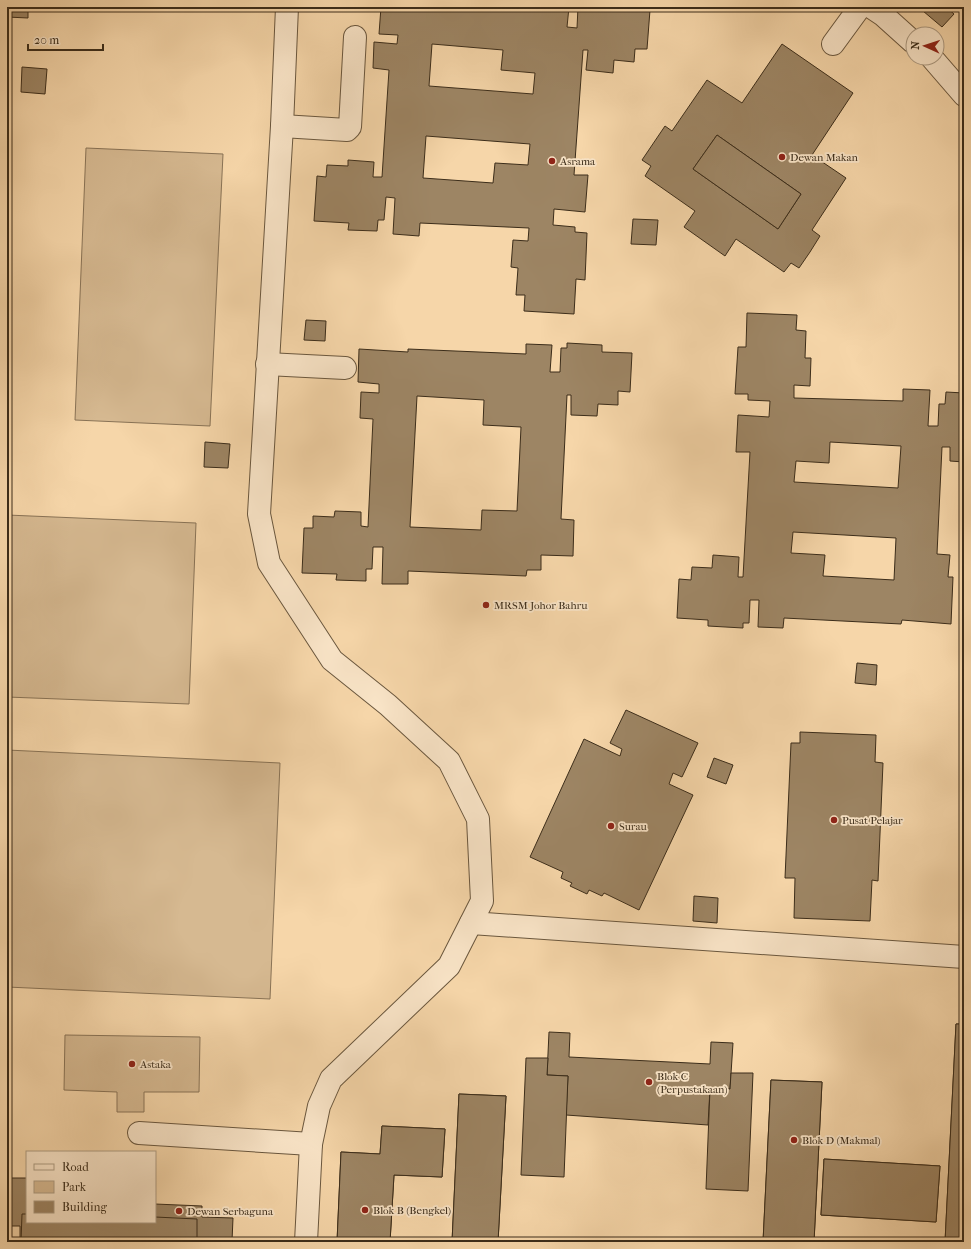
<svg xmlns="http://www.w3.org/2000/svg" width="971" height="1249" viewBox="0 0 971 1249" font-family="'IM FELL French Canon',serif">
<rect width="100%" height="100%" fill="#f6d6a9"/>
<filter id="stains"><feTurbulence type="fractalNoise" baseFrequency=".005" numOctaves="4"/><feColorMatrix values="0 0 0 0 .2 0 0 0 0 .09 0 0 0 0 .02 0 0 0 .5 -.17"/></filter>
<radialGradient id="worn" r=".72"><stop offset=".6" stop-color="#630" stop-opacity="0"/><stop offset="1" stop-color="#630" stop-opacity=".3"/></radialGradient>
<g fill="#d6b991" stroke="#897356">
<polygon points="86,148 223,154 210,426 75,420"/>
<polygon points="7,515 196,523 189,704 7,697"/>
<polygon points="7,750 280,763 270,999 7,987"/>
<polygon points="65,1035 200,1037 199,1092 144,1092 144,1112 117,1112 117,1092 64,1090"/>
</g>
<g fill="#9d8564" stroke="#3c2d1a" fill-rule="evenodd">
<polygon points="7,7 28,7 28,18 7,17"/>
<path d="M 381,7 L 522,7 L 543,9 L 543,7 L 569,7 L 567,27 L 577,28 L 578,7 L 619,7 L 650,10 L 647,49 L 635,49 L 634,62 L 614,60 L 613,73 L 586,70 L 588,50 L 583,50 L 574,175 L 588,175 L 585,212 L 554,209 L 553,225 L 575,227 L 575,232 L 587,233 L 585,280 L 576,279 L 574,314 L 524,311 L 525,295 L 516,295 L 518,268 L 511,267 L 513,240 L 528,241 L 529,228 L 420,223 L 419,236 L 393,234 L 395,198 L 386,197 L 384,220 L 378,220 L 377,231 L 348,230 L 349,223 L 314,221 L 317,176 L 326,177 L 327,165 L 348,166 L 348,160 L 374,162 L 373,177 L 382,177 L 389,70 L 373,68 L 374,42 L 397,44 L 398,35 L 379,34 ZM 432,44 L 503,50 L 501,70 L 535,73 L 533,94 L 429,86 ZM 426,136 L 530,144 L 528,165 L 495,163 L 493,183 L 423,178 Z"/>
<polygon points="927,7 946,7 954,14 942,27 923,11"/>
<path d="M 782,44 L 853,93 L 812,155 L 846,178 L 812,230 L 820,236 L 810,252 L 799,268 L 791,263 L 784,272 L 736,239 L 725,256 L 684,227 L 695,211 L 645,176 L 651,166 L 642,160 L 665,126 L 672,131 L 707,80 L 742,103 ZM 717,135 L 801,194 L 778,229 L 693,169 Z"/>
<polygon points="22,67 47,69 45,94 21,92"/>
<polygon points="717,135 801,194 778,229 693,169"/>
<polygon points="633,219 658,220 656,245 631,244"/>
<path d="M 747,313 L 797,315 L 796,330 L 806,331 L 805,358 L 811,358 L 810,386 L 794,385 L 794,398 L 903,401 L 903,389 L 930,390 L 928,426 L 938,426 L 939,404 L 945,404 L 946,392 L 964,393 L 964,462 L 950,461 L 950,447 L 942,447 L 937,554 L 950,555 L 948,577 L 953,577 L 951,624 L 902,620 L 901,624 L 784,618 L 783,628 L 758,627 L 759,600 L 750,600 L 749,623 L 743,623 L 743,628 L 708,626 L 708,620 L 677,618 L 679,579 L 691,580 L 692,567 L 712,568 L 713,555 L 739,557 L 738,577 L 743,577 L 750,452 L 736,452 L 738,415 L 769,417 L 770,401 L 748,400 L 748,394 L 735,394 L 738,347 L 746,347 ZM 830,442 L 901,446 L 898,488 L 794,482 L 796,461 L 829,463 ZM 793,532 L 896,538 L 894,580 L 823,576 L 825,555 L 791,553 Z"/>
<polygon points="306,320 326,321 325,341 304,340"/>
<path d="M 567,343 L 602,345 L 602,352 L 632,353 L 630,392 L 618,391 L 618,405 L 598,404 L 597,416 L 571,415 L 571,395 L 567,395 L 561,519 L 574,520 L 573,556 L 541,555 L 541,570 L 527,570 L 526,576 L 408,571 L 408,584 L 382,584 L 383,547 L 373,547 L 372,569 L 366,569 L 366,581 L 336,580 L 337,574 L 302,573 L 304,528 L 313,528 L 313,516 L 334,517 L 335,511 L 361,512 L 361,526 L 368,527 L 373,419 L 360,418 L 361,392 L 379,393 L 379,384 L 358,382 L 359,349 L 408,352 L 408,349 L 526,354 L 526,344 L 552,345 L 550,372 L 560,372 L 561,348 L 567,348 ZM 417,396 L 484,400 L 483,425 L 521,427 L 517,511 L 482,510 L 481,530 L 410,527 Z"/>
<polygon points="205,442 230,444 228,468 204,467"/>
<polygon points="857,663 877,665 876,685 855,683"/>
<polygon points="626,710 698,743 682,777 673,773 669,784 693,795 639,910 604,893 602,896 589,890 587,894 570,886 572,883 561,878 563,872 530,857 584,739 620,756 622,749 610,743"/>
<polygon points="800,732 876,735 875,762 883,763 878,881 872,880 870,921 794,918 795,878 785,878 791,743 800,743"/>
<polygon points="714,758 733,765 726,784 707,777"/>
<polygon points="694,896 718,898 717,923 693,921"/>
<polygon points="956,1024 964,1024 964,1242 945,1242"/>
<polygon points="956,1024 964,1024 964,1242 945,1242"/>
<polygon points="549,1032 570,1033 569,1057 710,1064 711,1042 733,1043 730,1089 710,1089 708,1125 566,1115 568,1076 547,1075"/>
<polygon points="526,1058 548,1058 547,1075 568,1076 564,1177 521,1175"/>
<polygon points="731,1073 753,1073 748,1191 706,1189 710,1089 730,1089"/>
<polygon points="771,1080 822,1082 814,1242 763,1242"/>
<polygon points="771,1080 822,1082 814,1242 763,1242"/>
<polygon points="459,1094 506,1096 498,1242 452,1242"/>
<polygon points="459,1094 506,1096 498,1242 452,1242"/>
<polygon points="382,1126 445,1129 442,1177 394,1175 390,1242 337,1242 341,1152 380,1154"/>
<polygon points="382,1126 445,1129 442,1177 394,1175 390,1242 337,1242 341,1152 380,1154"/>
<polygon points="824,1159 940,1166 936,1222 821,1215"/>
<polygon points="824,1159 940,1166 936,1222 821,1215"/>
<polygon points="11,1178 27,1178 27,1222 155,1222 155,1204 202,1206 202,1217 233,1218 232,1241 258,1242 20,1242 20,1226 9,1226"/>
<polygon points="22,1214 27,1214 27,1222 155,1222 155,1217 197,1219 197,1242 21,1242"/>
</g>
<g fill="none" stroke-linecap="round" stroke-linejoin="round">
<g stroke="#6a573e" stroke-width="24">
<g id="minor">
<polyline points="287,7 282,126 259,514 269,563 332,660 388,705 449,761 478,819 482,901 449,966 331,1079 319,1106 311,1144 306,1242"/>
<polyline points="871,7 883,15 913,42"/>
<polyline points="833,44 860,7"/>
<polyline points="932,58 964,95"/>
<polyline points="282,126 347,130 350,127 355,37"/>
<polyline points="267,364 345,368"/>
<polyline points="471,923 964,957"/>
<polyline points="139,1133 311,1144"/>
</g>
</g>
<use href="#minor" stroke="#f9e4c7" stroke-width="22"/>
</g>
<g fill="#8f2418" stroke="#f9e4c7" stroke-width="1.5">
<circle cx="782" cy="157" r="4"/>
<circle cx="552" cy="161" r="4"/>
<circle cx="486" cy="605" r="4"/>
<circle cx="834" cy="820" r="4"/>
<circle cx="611" cy="826" r="4"/>
<circle cx="132" cy="1064" r="4"/>
<circle cx="649" cy="1082" r="4"/>
<circle cx="794" cy="1140" r="4"/>
<circle cx="365" cy="1210" r="4"/>
<circle cx="179" cy="1211" r="4"/>
</g>
<g text-anchor="middle" dominant-baseline="central" stroke-width="3.5" stroke-linejoin="round" paint-order="stroke">
<g font-size="11" fill="#3c2d1a" stroke="#f9e4c7" text-anchor="start">
<text x="790" y="157">Dewan Makan</text>
<text x="560" y="161">Asrama</text>
<text x="494" y="605">MRSM Johor Bahru</text>
<text x="842" y="820">Pusat Pelajar</text>
<text x="619" y="826">Surau</text>
<text x="140" y="1064">Astaka</text>
<text x="657" y="1076">Blok C<tspan x="657" dy="13">(Perpustakaan)</tspan></text>
<text x="802" y="1140">Blok D (Makmal)</text>
<text x="373" y="1210">Blok B (Bengkel)</text>
<text x="187" y="1211">Dewan Serbaguna</text>
</g>
</g>
<rect width="971" height="1249" fill="none" stroke="#f6d6a9" stroke-width="24"/>
<rect x="8" y="8" width="955" height="1233" fill="none" stroke="#3c2d1a" stroke-width="2"/>
<rect x="12" y="12" width="947" height="1225" fill="none" stroke="#3c2d1a"/>
<rect x="26" y="1151" width="130" height="72" fill="#f9e4c7" stroke="#ad9b82"/>
<rect x="34" y="1164" width="20" height="6" fill="#f9e4c7" stroke="#ad9b82"/>
<text x="62" y="1171" font-size="12" fill="#3c2d1a">Road</text>
<rect x="34" y="1181" width="20" height="12" fill="#d6b991" stroke="#ad9b82"/>
<text x="62" y="1191" font-size="12" fill="#3c2d1a">Park</text>
<rect x="34" y="1201" width="20" height="12" fill="#9d8564" stroke="#ad9b82"/>
<text x="62" y="1211" font-size="12" fill="#3c2d1a">Building</text>
<g transform="translate(925 46) rotate(273)"><circle r="19" fill="#f9e4c7" stroke="#ad9b82"/>
<path d="M0-3L7 15L0 10L-7 15Z" fill="#8f2418"/>
<text y="-6" font-size="11" font-weight="bold" text-anchor="middle" fill="#3c2d1a">N</text>
</g>
<path d="M28 44v6h75v-6" fill="none" stroke="#3c2d1a" stroke-width="2"/>
<text x="34" y="44" font-size="12" fill="#3c2d1a" stroke="#f9e4c7" stroke-width="3" paint-order="stroke">20 m</text>
<rect width="100%" height="100%" filter="url(#stains)"/>
<rect width="100%" height="100%" fill="url(#worn)"/>
</svg>
